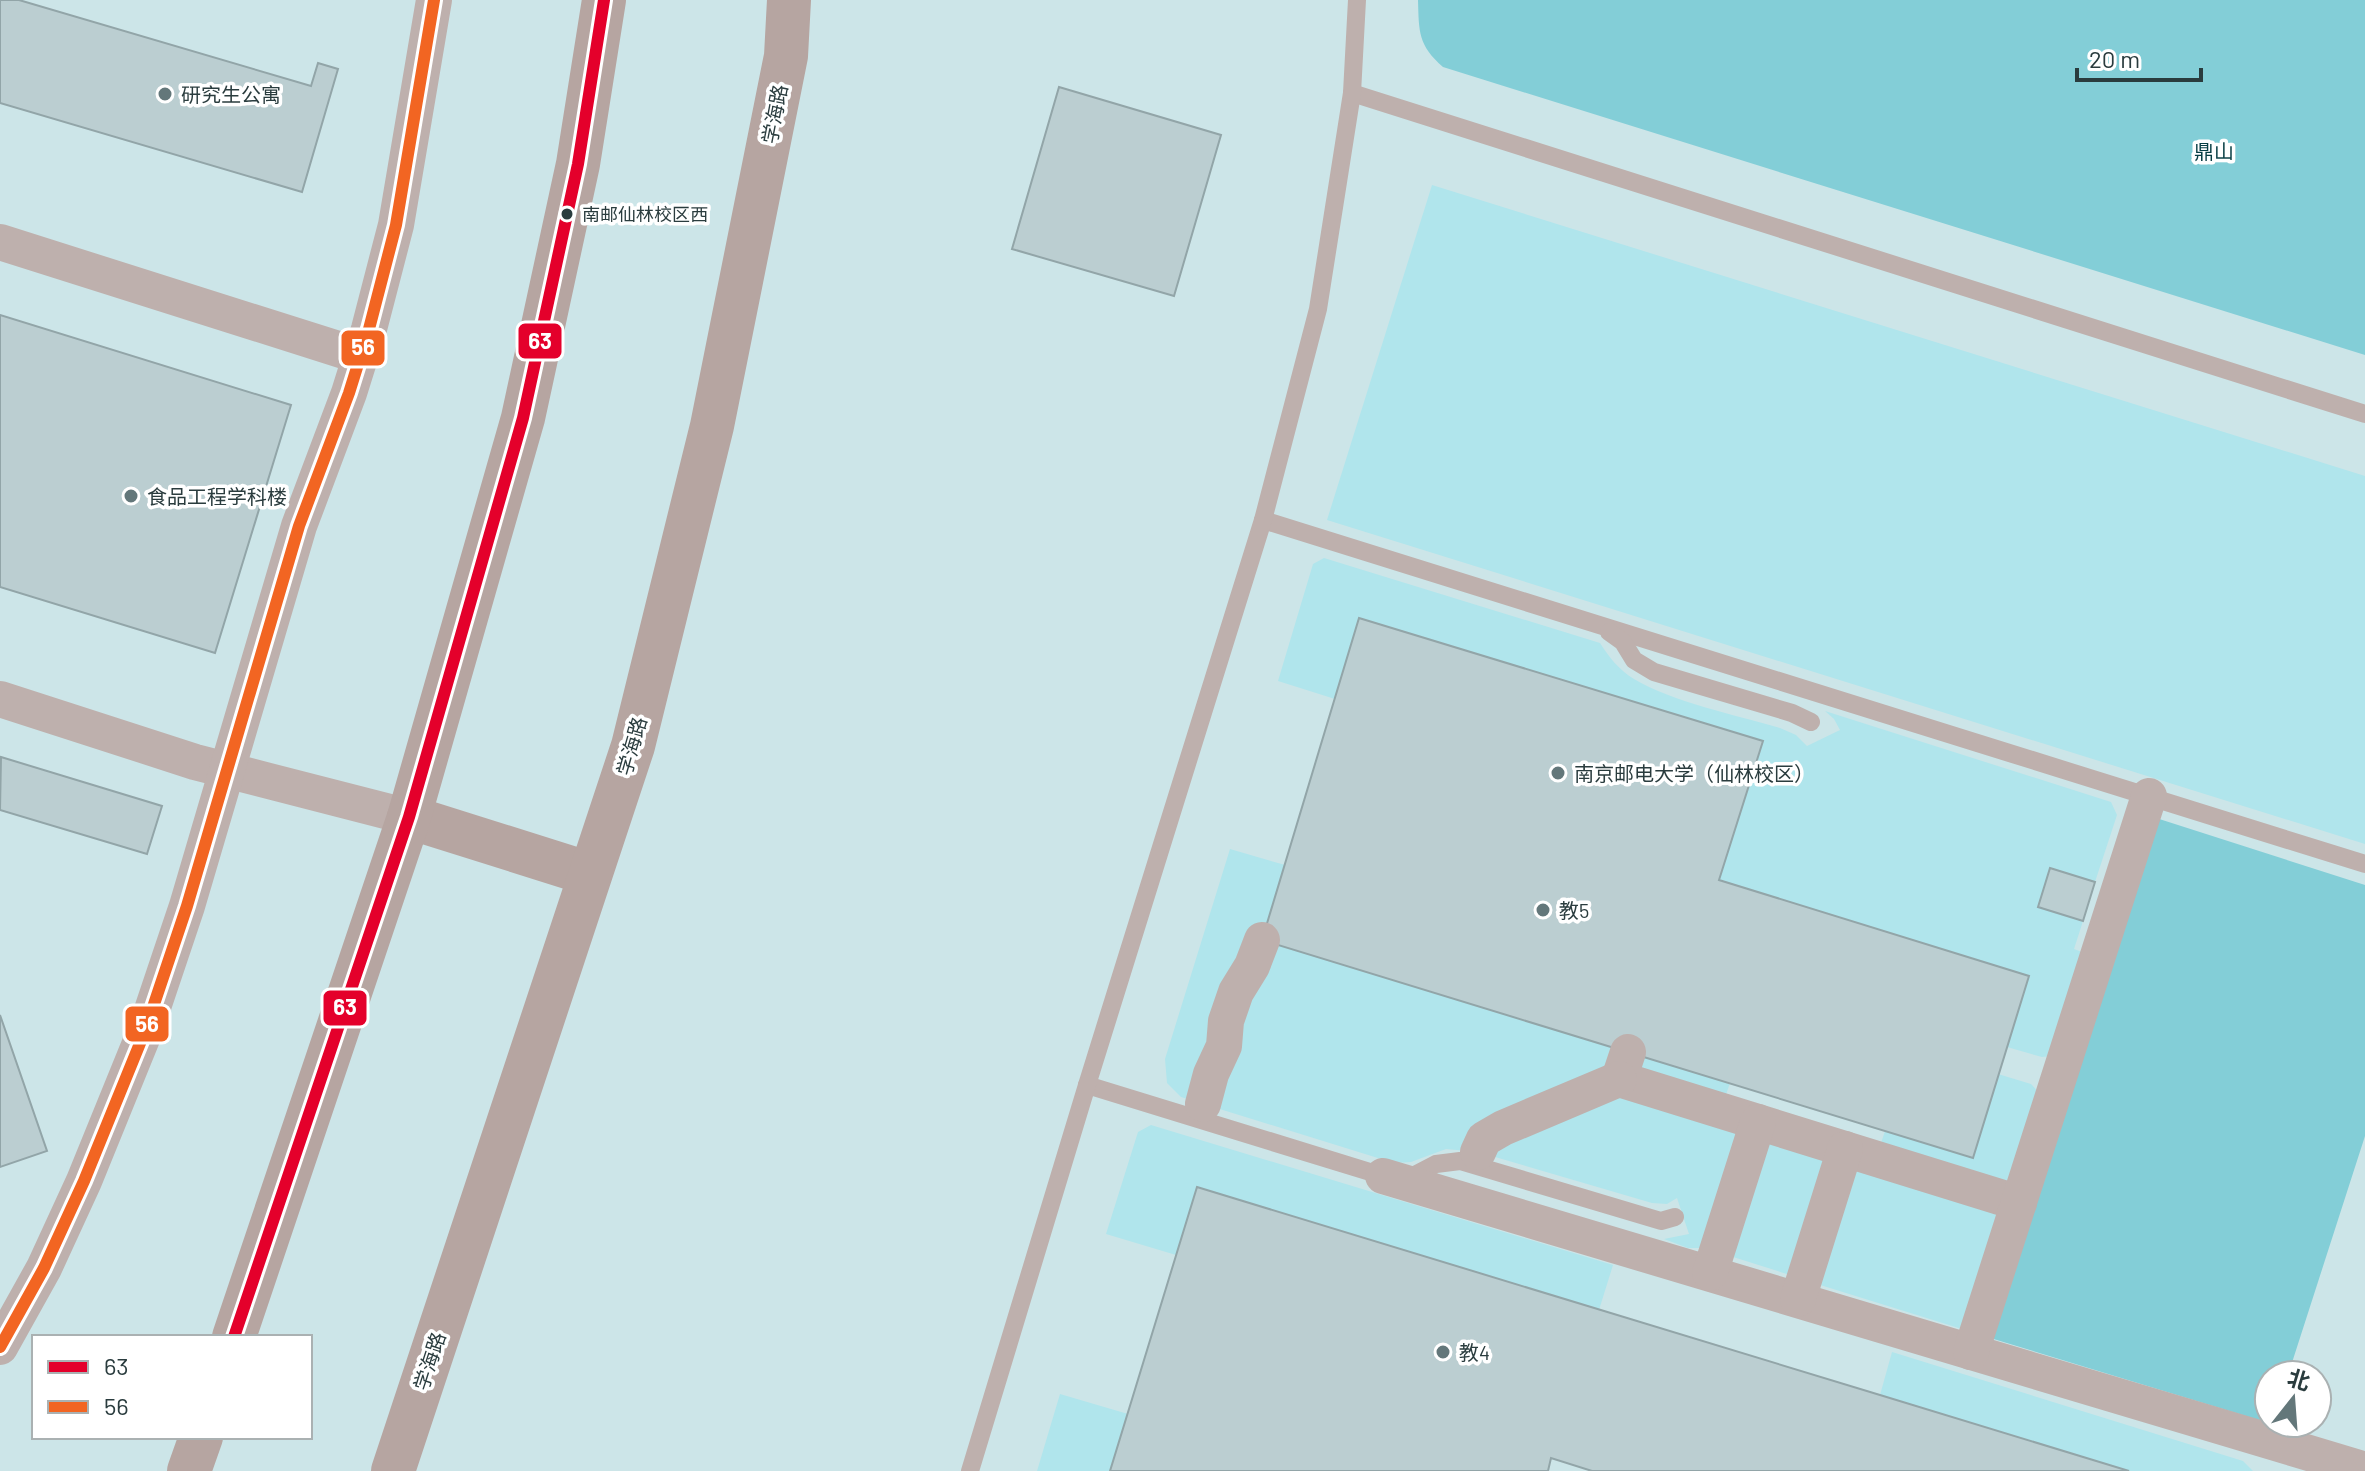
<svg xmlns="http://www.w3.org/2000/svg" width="2365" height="1471" viewBox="0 0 2365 1471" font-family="Barlow,'Noto Sans SC',sans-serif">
<rect width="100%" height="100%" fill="#cce5e8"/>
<g fill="#b0e5ec">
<polygon points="1432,185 2365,476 2365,844 1327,520"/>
<path d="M 1324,558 L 1600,643 C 1609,657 1619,670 1634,679 C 1673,702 1735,715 1780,728 L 1796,735 L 1807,746 L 1840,730 L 1834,719 L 1825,711 L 2111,802 L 2117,815 L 2095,882 L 2050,868 L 2038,907 L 2083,921 L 2074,949 L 2087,954 L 2051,1056 L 2042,1057 L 2007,1047 L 2028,976 L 1719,880 L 1762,741 L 1360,618 L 1335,699 L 1278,681 L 1313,564 Z"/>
<polygon points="1230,849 1285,865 1617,1048 1605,1084 1737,1125 1742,1138 1700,1248 1688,1248 1664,1239 1689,1234 1677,1198 1667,1204 1652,1203 1478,1152 1446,1149 1411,1162 1394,1163 1181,1097 1167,1083 1165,1059"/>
<polygon points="1644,1056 1730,1083 1722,1106 1636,1079"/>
<polygon points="1998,1074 2031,1084 2040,1094 2007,1190 1881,1143 1885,1131"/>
<polygon points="1151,1125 1613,1265 1599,1310 1198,1187 1176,1255 1106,1234 1138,1132"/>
<polygon points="1767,1134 1831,1154 1793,1276 1730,1256"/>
<polygon points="1854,1162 2000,1206 1962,1329 1817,1284"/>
<polygon points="1892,1352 2243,1461 2253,1471 2129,1471 1880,1395"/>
<polygon points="1060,1394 1128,1414 1110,1471 1037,1471"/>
</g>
<g fill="#83ced7">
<path d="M 1418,0 L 2365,0 L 2365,355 L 1443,67 C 1418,45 1419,32 1418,0 Z"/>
<polygon points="2153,817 2365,885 2365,1136 2288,1375 2269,1375 2269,1423 2272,1424 1987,1337"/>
</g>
<g fill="#bbced1" stroke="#92a5a8" stroke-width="2">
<polygon points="0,0 19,0 311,86 318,63 338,69 302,192 0,103"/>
<polygon points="1059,87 1221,135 1174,296 1012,249"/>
<polygon points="0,315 291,405 215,653 0,587"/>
<polygon points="1359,618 1763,741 1719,880 2029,976 1973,1158 1262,940"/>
<polygon points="1,757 162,806 147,854 0,810"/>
<polygon points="2050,868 2095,882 2083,921 2038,907"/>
<polygon points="0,1015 47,1151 0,1167"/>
<polygon points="1197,1187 1880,1395 2129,1471 1592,1471 1551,1458 1548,1471 1110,1471"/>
</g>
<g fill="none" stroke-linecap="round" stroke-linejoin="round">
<g stroke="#beb0ad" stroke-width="18">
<polyline points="1352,93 2365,414"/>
<polyline points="1263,520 2365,864"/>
<polyline points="1609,632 1623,642 1634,660 1654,672 1792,713 1811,722"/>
<polyline points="1087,1085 1383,1176 1411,1177 1436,1164 1460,1161 1661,1221 1675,1217"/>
<polyline points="970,1471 1087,1085 1263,520 1318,309 1352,93 1357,0"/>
</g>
<g stroke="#beb0ad" stroke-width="36">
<polyline points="0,242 360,356"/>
<polyline points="0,699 195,762 409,817"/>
<polyline points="1628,1052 1619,1079 2019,1203"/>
<polyline points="1203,1104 1211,1074 1224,1046 1226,1021 1236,992 1252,966 1262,940"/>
<polyline points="1478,1152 1484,1139 1503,1128 1619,1079"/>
<polyline points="1383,1176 2359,1468"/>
<polyline points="1710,1273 1758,1122"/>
<polyline points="1798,1299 1845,1149"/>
<polyline points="0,1347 44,1268 84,1181 145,1031 187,906 299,526 349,393 369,329 396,225 434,0"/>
<polyline points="1971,1352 2149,796"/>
</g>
<g stroke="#b6a5a1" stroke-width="44">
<polyline points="409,817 590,874"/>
<polyline points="234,1337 409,817 523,418 578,164 604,0"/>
<polyline points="189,1471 201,1437"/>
<polyline points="393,1471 633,746 712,426 786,56 789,0"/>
</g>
<g stroke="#fff" stroke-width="18">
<polyline id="bus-1" points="234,1337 409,817 523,418 578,164 604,0"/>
</g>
<g stroke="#fff" stroke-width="18">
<polyline id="bus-2" points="0,1347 44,1268 84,1181 145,1031 187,906 299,526 349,393 369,329 396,225 434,0"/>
</g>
<use href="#bus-1" stroke="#e4002b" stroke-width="12"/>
<use href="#bus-2" stroke="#f26522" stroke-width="12"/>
</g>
<g fill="#63777a" stroke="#fff" stroke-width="3">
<circle cx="165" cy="94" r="8"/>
<circle cx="131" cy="496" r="8"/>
<circle cx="1558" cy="773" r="8"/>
<circle cx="1543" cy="910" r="8"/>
<circle cx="1443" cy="1352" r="8"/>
</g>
<circle fill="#2a3c3e" stroke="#fff" stroke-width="3" cx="567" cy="214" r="7"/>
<g text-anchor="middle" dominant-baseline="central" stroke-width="7" stroke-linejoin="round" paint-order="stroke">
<g font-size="18" fill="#2a3c3e" stroke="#fff" text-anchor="start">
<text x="582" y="214">南邮仙林校区西</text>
</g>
<g font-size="20" fill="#2a3c3e" stroke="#fff" text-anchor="start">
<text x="181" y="94">研究生公寓</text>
<text x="147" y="496">食品工程学科楼</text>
<text x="1574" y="773">南京邮电大学（仙林校区）</text>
<text x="1559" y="910">教5</text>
<text x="1459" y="1352">教4</text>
</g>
<g font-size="20" fill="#2a3c3e" stroke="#fff">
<text transform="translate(774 114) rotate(-79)">学海路</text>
<text transform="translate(631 746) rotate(-74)">学海路</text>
<text transform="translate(429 1361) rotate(-72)">学海路</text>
</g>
<g font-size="20" fill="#093f45" stroke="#fff">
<text x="2214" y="151">鼎山</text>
</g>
</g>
<g stroke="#fff" stroke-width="3">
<rect x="517" y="322" width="46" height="38" rx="8" fill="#e4002b"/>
<rect x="340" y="329" width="46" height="38" rx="8" fill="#f26522"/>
<rect x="322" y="989" width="46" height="38" rx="8" fill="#e4002b"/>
<rect x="124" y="1005" width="46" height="38" rx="8" fill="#f26522"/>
</g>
<g font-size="22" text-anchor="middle" font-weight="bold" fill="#fff">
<text x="540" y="349">63</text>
<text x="363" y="355">56</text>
<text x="345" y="1015">63</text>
<text x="147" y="1032">56</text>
</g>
<rect x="32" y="1335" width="280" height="104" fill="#ffffff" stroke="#aab1b2" stroke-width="2"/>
<rect x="48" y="1361" width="40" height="12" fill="#e4002b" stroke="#aab1b2" stroke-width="2"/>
<text x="104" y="1375" font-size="24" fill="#2a3c3e">63</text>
<rect x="48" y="1401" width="40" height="12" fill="#f26522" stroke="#aab1b2" stroke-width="2"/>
<text x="104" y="1415" font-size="24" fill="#2a3c3e">56</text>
<g transform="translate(2293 1399) rotate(17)"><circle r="38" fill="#ffffff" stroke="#aab1b2" stroke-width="2"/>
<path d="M0-6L14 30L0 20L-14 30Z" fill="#63777a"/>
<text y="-12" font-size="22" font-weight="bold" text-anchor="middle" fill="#2a3c3e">北</text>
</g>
<path d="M2077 68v12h124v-12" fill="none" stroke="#2a3c3e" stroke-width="4"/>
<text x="2089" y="68" font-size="24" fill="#2a3c3e" stroke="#ffffff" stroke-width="6" paint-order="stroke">20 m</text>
</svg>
